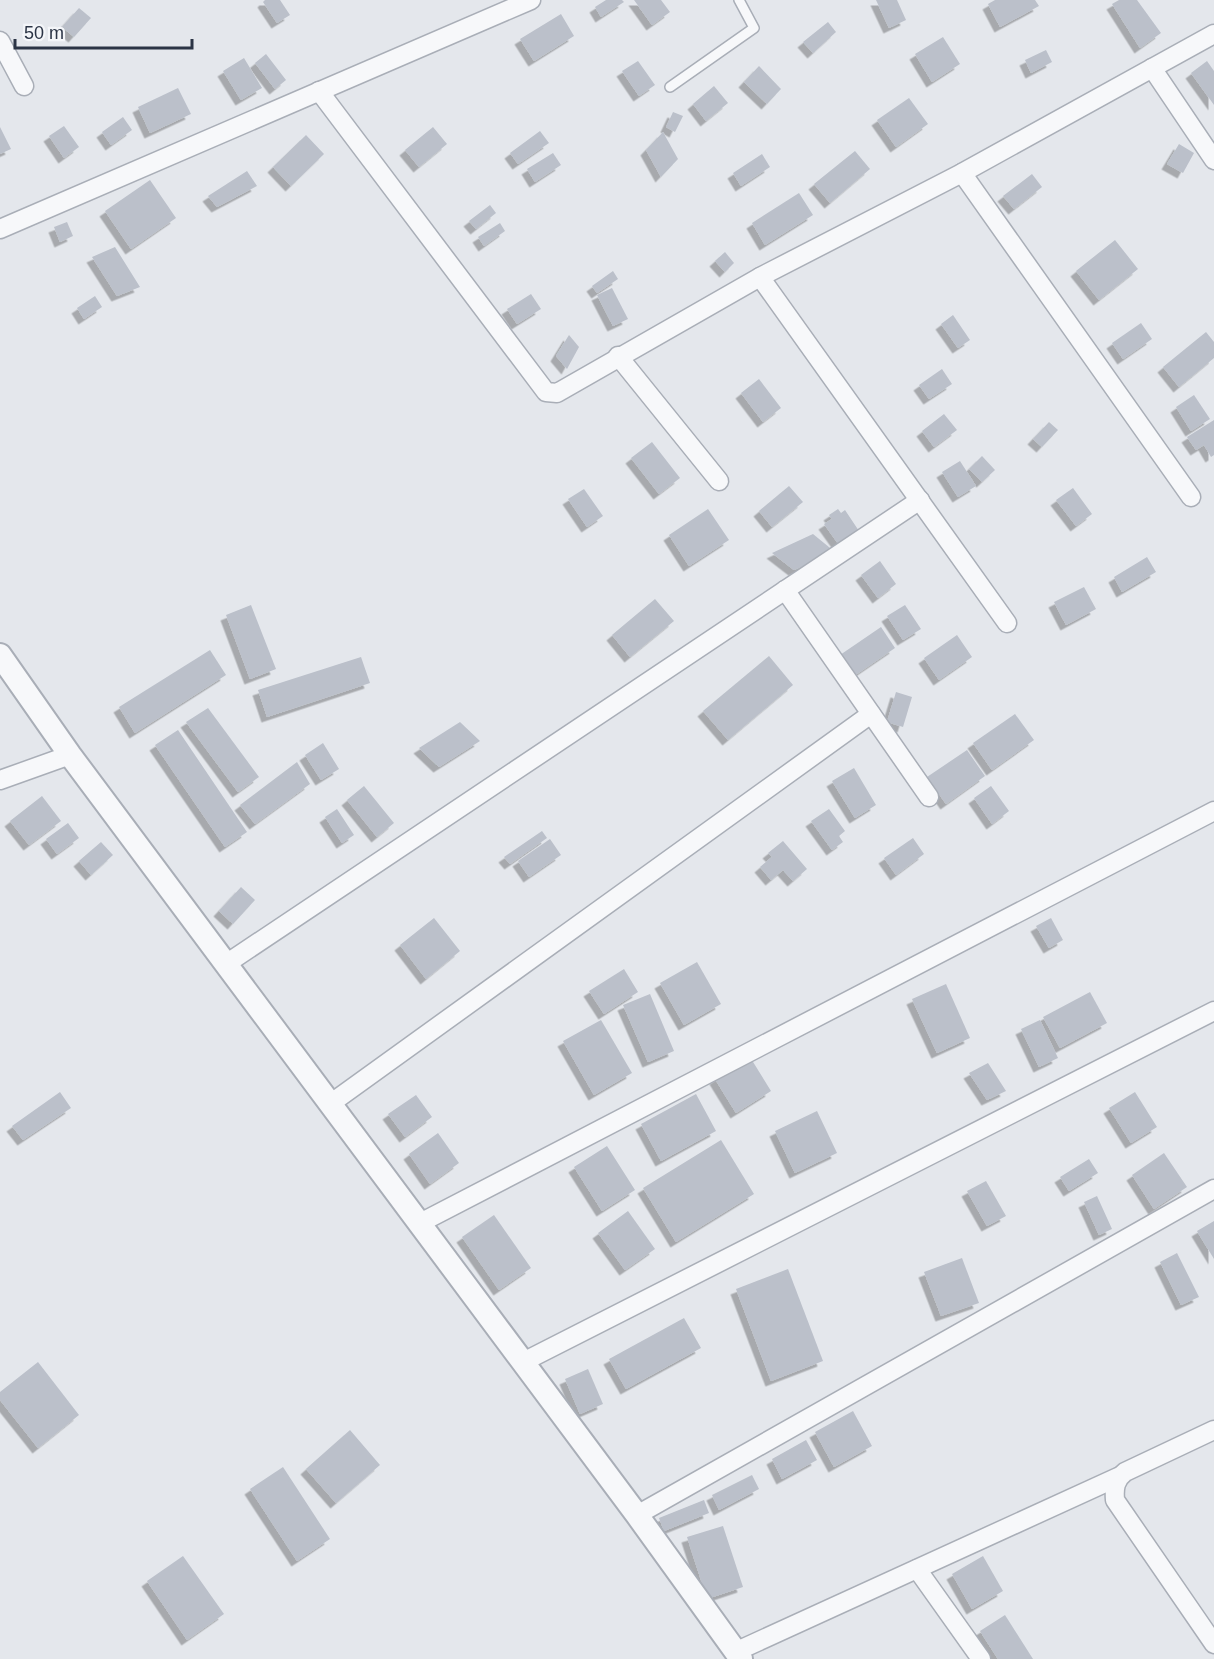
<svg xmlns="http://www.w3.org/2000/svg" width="1214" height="1659" viewBox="0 0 1214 1659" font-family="Arial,sans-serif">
<defs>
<filter id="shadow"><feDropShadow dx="-5.5" dy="5.5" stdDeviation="0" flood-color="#0004"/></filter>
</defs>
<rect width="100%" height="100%" fill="#e4e7ec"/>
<g fill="#bbc0ca" filter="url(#shadow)">
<polygon points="265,0 280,0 290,15 277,23 263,2"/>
<polygon points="606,0 622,0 624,2 601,17 595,7"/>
<polygon points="634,0 661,0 670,12 652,25"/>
<polygon points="876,0 897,0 906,20 889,28"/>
<polygon points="995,0 1035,0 1039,6 1000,27 988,4"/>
<polygon points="1119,0 1137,0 1161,33 1140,48 1112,4"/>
<polygon points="79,8 91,18 74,37 62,27"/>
<polygon points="561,14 574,36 534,61 520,39"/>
<polygon points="828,22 836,32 813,53 803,42"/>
<polygon points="943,37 960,64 932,82 915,54"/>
<polygon points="1046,50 1052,62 1031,73 1025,60"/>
<polygon points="266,54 286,80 275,89 255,63"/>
<polygon points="244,58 262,88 241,100 223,71"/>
<polygon points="638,61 655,85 639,96 622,71"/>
<polygon points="1207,61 1214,71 1214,105 1191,73"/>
<polygon points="759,66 781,89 767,104 744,82"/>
<polygon points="714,86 728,103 706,121 693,104"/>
<polygon points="178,88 191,114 150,133 138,107"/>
<polygon points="909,98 928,124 896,147 877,120"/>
<polygon points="673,112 683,116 675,132 666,127"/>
<polygon points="123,117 132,130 111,145 102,132"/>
<polygon points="64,126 79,147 64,158 49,136"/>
<polygon points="0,127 11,149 0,154"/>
<polygon points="433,127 447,144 419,167 405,150"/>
<polygon points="540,131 549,143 518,164 510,153"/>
<polygon points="663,132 678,159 661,177 646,150"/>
<polygon points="306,135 324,154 291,186 273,167"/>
<polygon points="1179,144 1194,153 1183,173 1167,164"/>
<polygon points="855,151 870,169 830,203 814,184"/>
<polygon points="553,153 561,165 535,182 527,169"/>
<polygon points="762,154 770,167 741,186 733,173"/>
<polygon points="247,171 257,186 217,207 208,196"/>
<polygon points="1032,174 1042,187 1014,209 1003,196"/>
<polygon points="150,180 176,218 131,249 105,211"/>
<polygon points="799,193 813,215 765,245 752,223"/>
<polygon points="490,205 496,213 476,229 469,221"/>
<polygon points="67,222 73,236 60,242 54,227"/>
<polygon points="500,223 505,231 484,246 478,237"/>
<polygon points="1115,240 1138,269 1099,300 1076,271"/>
<polygon points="115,247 140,287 117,296 92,257"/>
<polygon points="725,252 734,263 725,272 715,261"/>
<polygon points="613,271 618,279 597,293 592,286"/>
<polygon points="612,288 628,319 613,326 597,295"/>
<polygon points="531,294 541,309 517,324 507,309"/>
<polygon points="95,296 102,307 84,319 77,308"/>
<polygon points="953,315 970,340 958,348 941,324"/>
<polygon points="1141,323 1152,339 1123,359 1112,343"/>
<polygon points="1206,332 1214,342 1214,358 1179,387 1163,367"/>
<polygon points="569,335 579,347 567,369 556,356"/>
<polygon points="942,369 952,384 929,399 919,385"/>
<polygon points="759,379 781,408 763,422 741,393"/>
<polygon points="1194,395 1210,419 1191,431 1176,407"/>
<polygon points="944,414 957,430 934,447 922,431"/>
<polygon points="1214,420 1214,455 1211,457 1204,445 1196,450 1187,437"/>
<polygon points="1049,422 1058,430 1042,447 1033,439"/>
<polygon points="652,442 680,478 659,494 631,458"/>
<polygon points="982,456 995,470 982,482 969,469"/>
<polygon points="960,461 976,486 958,497 942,472"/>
<polygon points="789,486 803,502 772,527 759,511"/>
<polygon points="1073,488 1092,514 1076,526 1056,500"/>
<polygon points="584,489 603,516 587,527 568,499"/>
<polygon points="708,509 729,540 689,566 669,535"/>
<polygon points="838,509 841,513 845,510 859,531 839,545 824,524 832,519 829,515"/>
<polygon points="813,534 835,552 794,570 772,553"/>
<polygon points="1147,557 1156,572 1122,592 1114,577"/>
<polygon points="880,561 896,584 878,598 861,575"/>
<polygon points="1084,587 1096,609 1066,625 1054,602"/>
<polygon points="655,599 674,621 630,657 612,635"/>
<polygon points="251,605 276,669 250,679 226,615"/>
<polygon points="905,605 921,629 903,640 887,616"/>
<polygon points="881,627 895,648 854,676 840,655"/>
<polygon points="957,635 972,657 939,680 924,658"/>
<polygon points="210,650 226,675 135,733 119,707"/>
<polygon points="769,656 793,685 728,740 703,711"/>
<polygon points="361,657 370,683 267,717 258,690"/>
<polygon points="896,692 912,697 903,727 887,722"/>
<polygon points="208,708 259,777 238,792 186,722"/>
<polygon points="1015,714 1034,740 992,770 973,743"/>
<polygon points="460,722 480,741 439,767 419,748"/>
<polygon points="178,730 247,832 225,847 155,745"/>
<polygon points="323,743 339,769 321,780 305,755"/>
<polygon points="967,750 985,776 946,804 927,777"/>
<polygon points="297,762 310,784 255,824 240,805"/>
<polygon points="854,768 876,805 855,818 832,781"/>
<polygon points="364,786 394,823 377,837 347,800"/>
<polygon points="991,786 1009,811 992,824 974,798"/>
<polygon points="42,796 61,821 29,845 10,821"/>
<polygon points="337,809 354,835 342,843 325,817"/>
<polygon points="829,809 845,831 839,836 843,842 832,850 811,821"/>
<polygon points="68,823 79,838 57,854 46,839"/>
<polygon points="542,831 547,838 510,864 504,857"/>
<polygon points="913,838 924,854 896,875 884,858"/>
<polygon points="550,839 561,855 529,877 518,861"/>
<polygon points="783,841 807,869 793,881 783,870 771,880 760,867 772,857 768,853"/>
<polygon points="101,842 113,855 91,875 79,861"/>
<polygon points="241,887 255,900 233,924 219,911"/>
<polygon points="434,918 460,951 426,979 400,945"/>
<polygon points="1051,918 1063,940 1049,948 1036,926"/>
<polygon points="697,962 721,1004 684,1025 660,983"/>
<polygon points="624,969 638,992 604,1014 589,991"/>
<polygon points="946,984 970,1038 937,1053 912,999"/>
<polygon points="1090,992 1107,1023 1060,1048 1043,1017"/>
<polygon points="650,994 674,1051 648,1062 623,1005"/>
<polygon points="601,1020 632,1073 594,1095 563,1041"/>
<polygon points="1040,1020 1058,1058 1039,1067 1021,1029"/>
<polygon points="750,1057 771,1091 736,1113 715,1079"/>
<polygon points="988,1063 1006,1091 987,1100 969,1073"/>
<polygon points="60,1092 71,1108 23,1140 12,1126"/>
<polygon points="1135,1092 1157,1127 1131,1143 1109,1108"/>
<polygon points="696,1094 716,1131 661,1161 641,1124"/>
<polygon points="416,1095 432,1117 405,1137 388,1114"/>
<polygon points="817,1111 837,1153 795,1173 775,1131"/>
<polygon points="438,1133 459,1163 430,1184 409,1154"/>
<polygon points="721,1140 754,1194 676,1242 643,1188"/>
<polygon points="607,1146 635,1190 602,1211 574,1167"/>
<polygon points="1164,1153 1187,1187 1154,1209 1132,1175"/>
<polygon points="1089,1159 1098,1173 1069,1191 1060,1177"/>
<polygon points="986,1181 1006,1216 987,1226 967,1191"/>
<polygon points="1097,1196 1112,1229 1099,1235 1084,1202"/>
<polygon points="628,1211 655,1249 625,1270 598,1233"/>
<polygon points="494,1215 531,1268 499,1290 462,1237"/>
<polygon points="1214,1221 1214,1259 1197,1231"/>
<polygon points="1177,1253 1199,1297 1181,1305 1160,1262"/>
<polygon points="962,1258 979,1303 941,1316 924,1272"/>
<polygon points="788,1269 823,1361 771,1381 736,1289"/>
<polygon points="684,1318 701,1348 626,1389 609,1359"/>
<polygon points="38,1362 79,1415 38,1448 0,1400 0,1392"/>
<polygon points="588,1369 603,1404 580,1414 565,1379"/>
<polygon points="853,1411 872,1446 834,1467 815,1432"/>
<polygon points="350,1430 380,1465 336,1503 306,1469"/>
<polygon points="806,1440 817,1460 782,1479 772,1459"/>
<polygon points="283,1467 330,1539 297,1561 250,1489"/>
<polygon points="752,1475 759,1489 719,1510 712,1495"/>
<polygon points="704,1500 709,1513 664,1531 659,1518"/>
<polygon points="723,1526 743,1587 707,1599 687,1537"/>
<polygon points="183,1556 224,1614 187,1640 147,1581"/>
<polygon points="983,1556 1003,1591 972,1609 952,1574"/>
<polygon points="1005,1615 1033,1659 998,1659 980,1631"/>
</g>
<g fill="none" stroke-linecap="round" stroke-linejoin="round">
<g stroke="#a9aeb7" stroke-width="12">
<polyline id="service" points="670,87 754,28 739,0"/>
</g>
<g stroke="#a9aeb7" stroke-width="21">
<g id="minor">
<polyline points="0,41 24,86"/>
<polyline points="1152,68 1214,160"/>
<polyline points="319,91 546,392 557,393 760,277 962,173 1214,34"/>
<polyline points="962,173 1191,497"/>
<polyline points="0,229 531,0"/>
<polyline points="760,277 1007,623"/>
<polyline points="618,356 719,481"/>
<polyline points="785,590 929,797"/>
<polyline points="0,780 70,755"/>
<polyline points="226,964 920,500"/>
<polyline points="330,1104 871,714"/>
<polyline points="420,1223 1214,811"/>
<polyline points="523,1362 1214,1011"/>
<path d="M 1214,1430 L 1125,1472 C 1115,1480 1114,1488 1115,1500 L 1214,1644"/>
<polyline points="637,1515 1214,1189"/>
<polyline points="917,1569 981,1659"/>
<polyline points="735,1652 1118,1477"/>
</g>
</g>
<g stroke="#a9aeb7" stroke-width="26">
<polyline id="tertiary" points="0,655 70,755 637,1515 741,1659"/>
</g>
<use href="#service" stroke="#f7f8fa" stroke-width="9"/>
<use href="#minor" stroke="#f7f8fa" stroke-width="18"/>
<use href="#tertiary" stroke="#f7f8fa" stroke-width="22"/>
</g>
<path d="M15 39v9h177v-9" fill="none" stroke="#2b3445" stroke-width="3"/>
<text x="24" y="39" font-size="18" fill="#2b3445" stroke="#f4f6f9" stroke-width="4.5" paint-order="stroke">50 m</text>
</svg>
